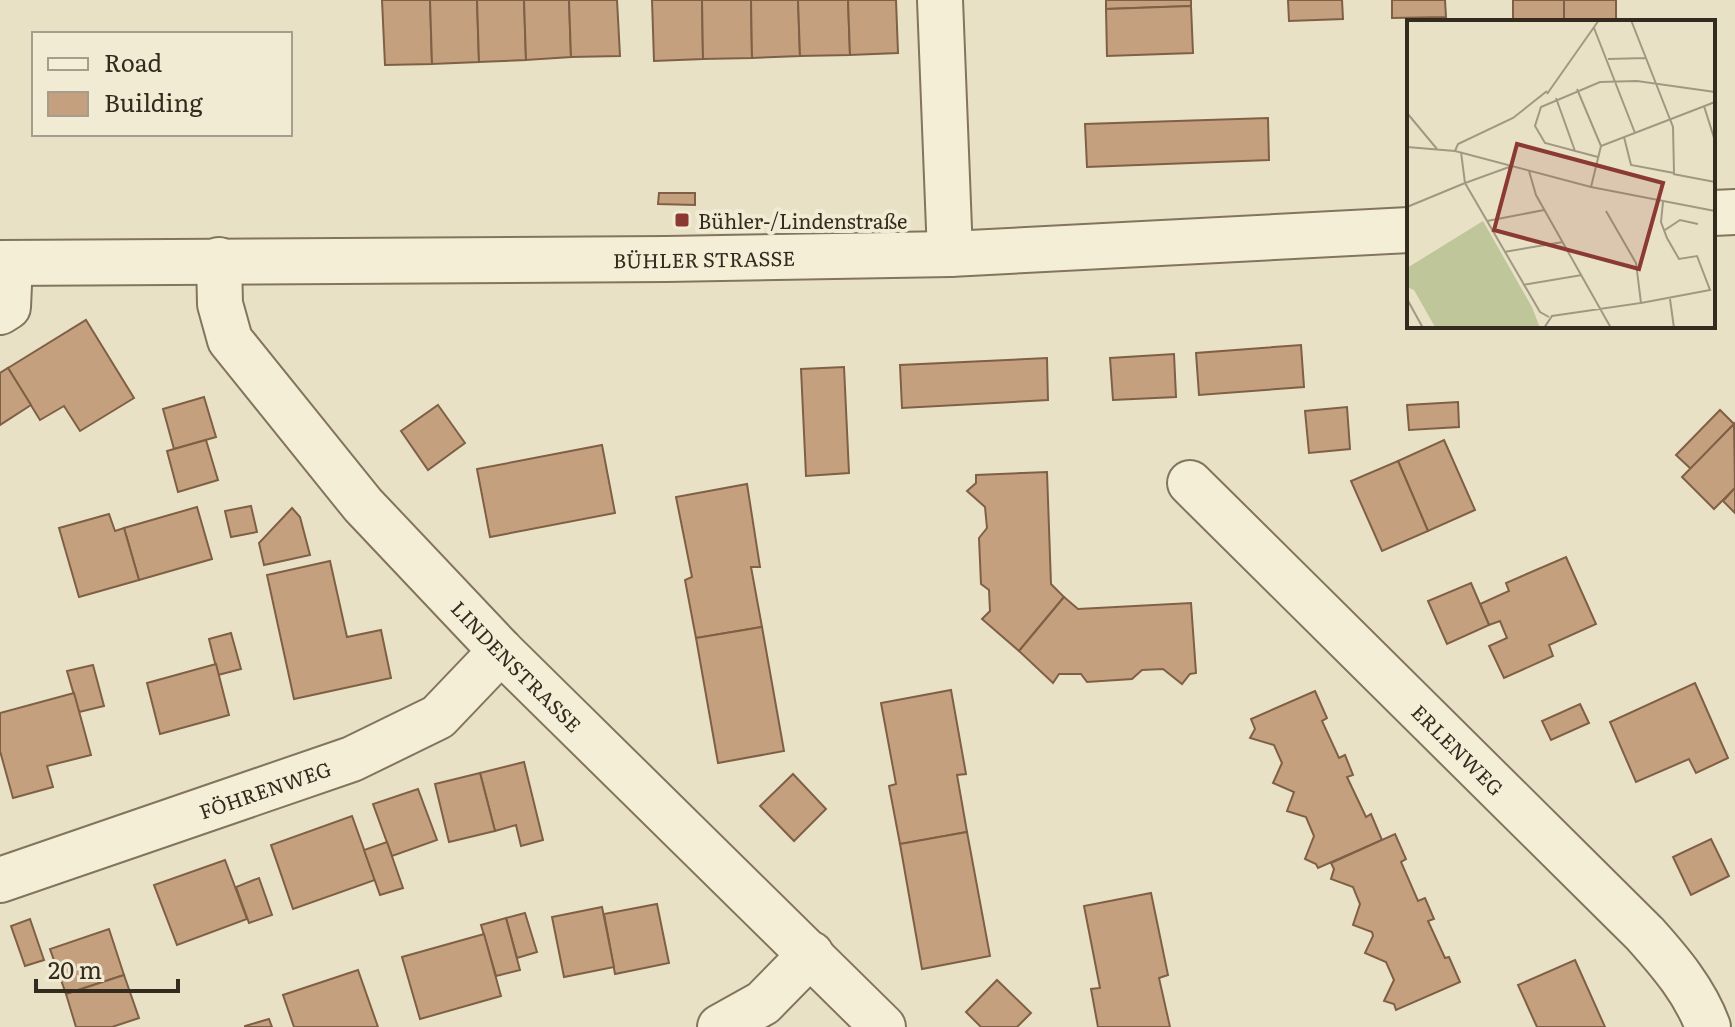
<svg xmlns="http://www.w3.org/2000/svg" width="1735" height="1027" viewBox="0 0 1735 1027" font-family="Literata,serif">
<rect width="100%" height="100%" fill="#e9e1c5"/>
<g fill="#c4a07f" stroke="#7f6045" stroke-width="2">
<polygon points="382,0 430,0 432,64 385,65"/>
<polygon points="430,0 477,0 479,62 432,64"/>
<polygon points="477,0 524,0 526,60 479,62"/>
<polygon points="524,0 569,0 571,57 526,60"/>
<polygon points="569,0 617,0 620,56 571,57"/>
<polygon points="652,0 702,0 703,59 654,61"/>
<polygon points="702,0 751,0 752,58 703,59"/>
<polygon points="751,0 798,0 800,56 752,58"/>
<polygon points="798,0 848,0 850,55 800,56"/>
<polygon points="848,0 896,0 898,53 850,55"/>
<polygon points="1106,0 1191,0 1191,6 1106,9"/>
<polygon points="1288,0 1342,0 1343,19 1289,21"/>
<polygon points="1392,0 1445,0 1446,17 1392,18"/>
<rect x="1513" y="0" width="51" height="22"/>
<polygon points="1564,0 1616,0 1616,20 1564,22"/>
<polygon points="1191,6 1193,53 1107,56 1106,9"/>
<polygon points="1268,118 1269,160 1087,167 1085,124"/>
<polygon points="659,193 695,193 695,205 658,204"/>
<polygon points="86,320 134,398 80,431 64,406 40,420 8,368"/>
<polygon points="1301,345 1304,387 1199,395 1196,353"/>
<polygon points="1174,354 1176,397 1113,400 1110,358"/>
<polygon points="1047,358 1048,400 902,408 900,365"/>
<polygon points="844,367 849,473 806,476 801,369"/>
<polygon points="8,368 31,405 0,425 0,373"/>
<polygon points="204,397 216,437 174,449 163,409"/>
<polygon points="1458,402 1459,427 1409,430 1407,405"/>
<polygon points="438,405 465,443 428,470 401,431"/>
<polygon points="1347,407 1350,449 1309,453 1305,411"/>
<polygon points="1720,410 1734,424 1691,469 1676,455"/>
<polygon points="1734,424 1735,488 1714,509 1682,477"/>
<polygon points="206,440 218,480 178,492 167,451"/>
<polygon points="1444,440 1475,510 1428,531 1398,461"/>
<polygon points="602,445 615,513 490,537 477,469"/>
<polygon points="1398,461 1428,531 1382,551 1351,481"/>
<polygon points="1047,472 1051,584 1064,597 1019,651 982,619 990,611 989,590 981,584 979,538 987,528 985,507 967,491 976,483 976,475"/>
<polygon points="747,484 760,567 751,567 762,627 696,638 685,580 692,577 676,497"/>
<polygon points="1735,488 1735,513 1723,501"/>
<polygon points="251,506 257,532 231,537 225,511"/>
<polygon points="197,507 212,559 139,580 124,528"/>
<polygon points="292,508 300,517 310,555 264,565 259,543"/>
<polygon points="109,514 115,531 124,528 139,580 79,597 59,528"/>
<polygon points="1566,557 1596,624 1549,645 1553,656 1504,678 1489,646 1507,638 1500,621 1489,625 1480,604 1509,591 1506,583"/>
<polygon points="330,561 347,637 381,630 391,678 294,699 267,575"/>
<polygon points="1471,583 1489,625 1447,644 1428,601"/>
<polygon points="1064,597 1078,609 1191,603 1196,673 1190,674 1182,684 1163,669 1142,670 1132,679 1087,682 1081,674 1059,674 1053,683 1019,651"/>
<polygon points="762,627 784,751 718,763 696,638"/>
<polygon points="231,633 241,669 218,675 209,639"/>
<polygon points="216,664 229,715 160,734 147,683"/>
<polygon points="93,665 104,706 79,712 67,671"/>
<polygon points="1695,683 1728,758 1696,773 1689,759 1636,782 1610,722"/>
<polygon points="951,690 966,774 957,775 967,832 900,844 889,786 896,784 881,703"/>
<polygon points="1315,691 1327,718 1322,721 1339,758 1345,755 1353,775 1347,777 1366,817 1371,814 1382,840 1318,868 1316,864 1305,859 1314,836 1306,817 1287,811 1294,792 1273,783 1282,763 1274,745 1250,738 1255,729 1251,719"/>
<polygon points="74,693 91,755 47,766 53,787 13,798 0,751 0,713"/>
<polygon points="1580,704 1589,723 1551,740 1542,721"/>
<polygon points="524,762 543,840 521,846 516,825 495,831 480,773"/>
<polygon points="480,773 495,831 449,842 435,784"/>
<polygon points="793,774 826,809 794,841 760,806"/>
<polygon points="418,789 437,840 392,856 373,804"/>
<polygon points="352,816 375,880 293,909 271,845"/>
<polygon points="967,832 990,956 922,969 900,844"/>
<polygon points="1395,834 1406,859 1401,862 1418,901 1425,898 1434,919 1428,921 1445,958 1449,957 1460,982 1396,1010 1394,1004 1384,1001 1394,980 1386,962 1365,953 1373,936 1372,932 1353,925 1360,904 1353,887 1331,879 1334,869 1331,863"/>
<polygon points="1711,839 1729,876 1691,895 1673,857"/>
<polygon points="387,842 403,888 380,895 364,850"/>
<polygon points="225,860 247,919 177,945 154,885"/>
<polygon points="259,878 272,915 249,923 236,887"/>
<polygon points="1151,893 1168,975 1159,978 1170,1027 1098,1027 1091,989 1100,988 1084,906"/>
<polygon points="657,904 669,963 615,974 604,914"/>
<polygon points="602,907 614,967 564,977 552,917"/>
<polygon points="525,913 537,952 517,958 506,918"/>
<polygon points="506,918 520,970 496,976 481,925"/>
<polygon points="30,919 44,960 25,966 11,926"/>
<polygon points="109,929 124,975 66,994 50,949"/>
<polygon points="484,934 501,996 420,1019 402,957"/>
<polygon points="1575,960 1605,1027 1537,1027 1518,985"/>
<polygon points="358,970 378,1027 294,1027 283,995"/>
<polygon points="124,975 139,1018 112,1027 76,1027 66,994"/>
<polygon points="997,980 1031,1013 1017,1027 981,1027 966,1012"/>
<polygon points="269,1019 272,1027 245,1027 245,1026"/>
</g>
<g fill="none" stroke-linecap="round" stroke-linejoin="round">
<g stroke="#83745d" stroke-width="48">
<g id="minor">
<polyline points="940,0 950,254"/>
<polyline points="1713,213 1735,212"/>
<path id="s1" d="M 219,260 L 220,304 L 230,340 L 363,505 L 501,651 L 883,1027"/>
<path id="s2" d="M 0,263 L 666,259 L 950,254 L 1409,230"/>
<polyline points="0,312 8,307 10,263"/>
<path id="s3" d="M 1190,483 L 1645,934 C 1670,962 1695,991 1708,1027"/>
<path id="s4" d="M 0,880 L 352,759 L 438,717 L 501,651"/>
<polyline points="720,1027 763,1003 811,954"/>
</g>
</g>
<use href="#minor" stroke="#f5eed7" stroke-width="44"/>
</g>
<rect fill="#8b3933" stroke="#f2ebd4" stroke-width="3" x="674" y="212" width="16" height="16" rx="4"/>
<g text-anchor="middle" dominant-baseline="central" stroke-width="8" stroke-linejoin="round" paint-order="stroke">
<g font-size="20" fill="#342b1f" stroke="#f2ebd4" text-anchor="start">
<text x="698" y="220">Bühler-/Lindenstraße</text>
</g>
<g font-size="20" fill="#342b1f" stroke="#f2ebd4">
<text stroke="none"><textPath href="#s2" startOffset="704">BÜHLER STRASSE</textPath></text>
<text stroke="none"><textPath href="#s1" startOffset="516">LINDENSTRASSE</textPath></text>
<text stroke="none"><textPath href="#s3" startOffset="378">ERLENWEG</textPath></text>
<text stroke="none"><textPath href="#s4" startOffset="280">FÖHRENWEG</textPath></text>
</g>
</g>
<g transform="translate(1407 20)">
<rect width="308" height="308" fill="#e9e1c5"/>
<path d="M 76,201 L 125,287 L 133,308 L 28,307 L 7,270 L 0,267 L 0,248 Z" fill="#bec69a"/>
<path fill="none" stroke="#a19883" stroke-width="2" d="M 187,8 L 228,113M 201,39 L 239,38M 170,69 L 194,126M 140,74 L 192,0M 149,78 L 168,131M 297,86 L 308,121M 0,93 L 30,129M 217,117 L 224,145 L 267,153 L 266,107 L 224,0M 0,127 L 48,131 L 184,167 L 308,191M 48,131 L 51,124 L 106,98 L 140,71M 191,137 L 138,123 L 128,106 L 134,87 L 193,62 L 230,61 L 308,72M 105,146 L 58,163 L 133,292 L 142,297M 122,151 L 129,175 L 204,308M 266,154 L 308,162M 184,167 L 194,126 L 308,82M 0,187 L 58,163 L 54,132M 80,201 L 137,190M 258,210 L 273,200 L 291,204M 97,232 L 156,222M 116,265 L 175,255M 0,279 L 16,308M 263,279 L 267,308M 234,283 L 303,270 L 290,236 L 272,239 L 260,218 L 254,202 L 256,182M 137,308 L 145,296 L 234,283 L 229,243 L 199,191"/>
<path fill="#8b3933" fill-opacity="0.15" stroke="#8b3933" stroke-width="4" d="M 110,124 L 256,163 L 232,249 L 87,210 Z"/>
<rect width="308" height="308" fill="none" stroke="#342b1f" stroke-width="4"/>
</g>
<rect x="32" y="32" width="260" height="104" fill="#f2ebd4" stroke="#a69e8c" stroke-width="2"/>
<rect x="48" y="58" width="40" height="12" fill="#f5eed7" stroke="#a69e8c" stroke-width="2"/>
<text x="104" y="72" font-size="24" fill="#342b1f">Road</text>
<rect x="48" y="92" width="40" height="24" fill="#c4a07f" stroke="#a69e8c" stroke-width="2"/>
<text x="104" y="112" font-size="24" fill="#342b1f">Building</text>
<path d="M36 979v12h142v-12" fill="none" stroke="#342b1f" stroke-width="4"/>
<text x="48" y="979" font-size="24" fill="#342b1f" stroke="#f2ebd4" stroke-width="6" paint-order="stroke">20 m</text>
</svg>
